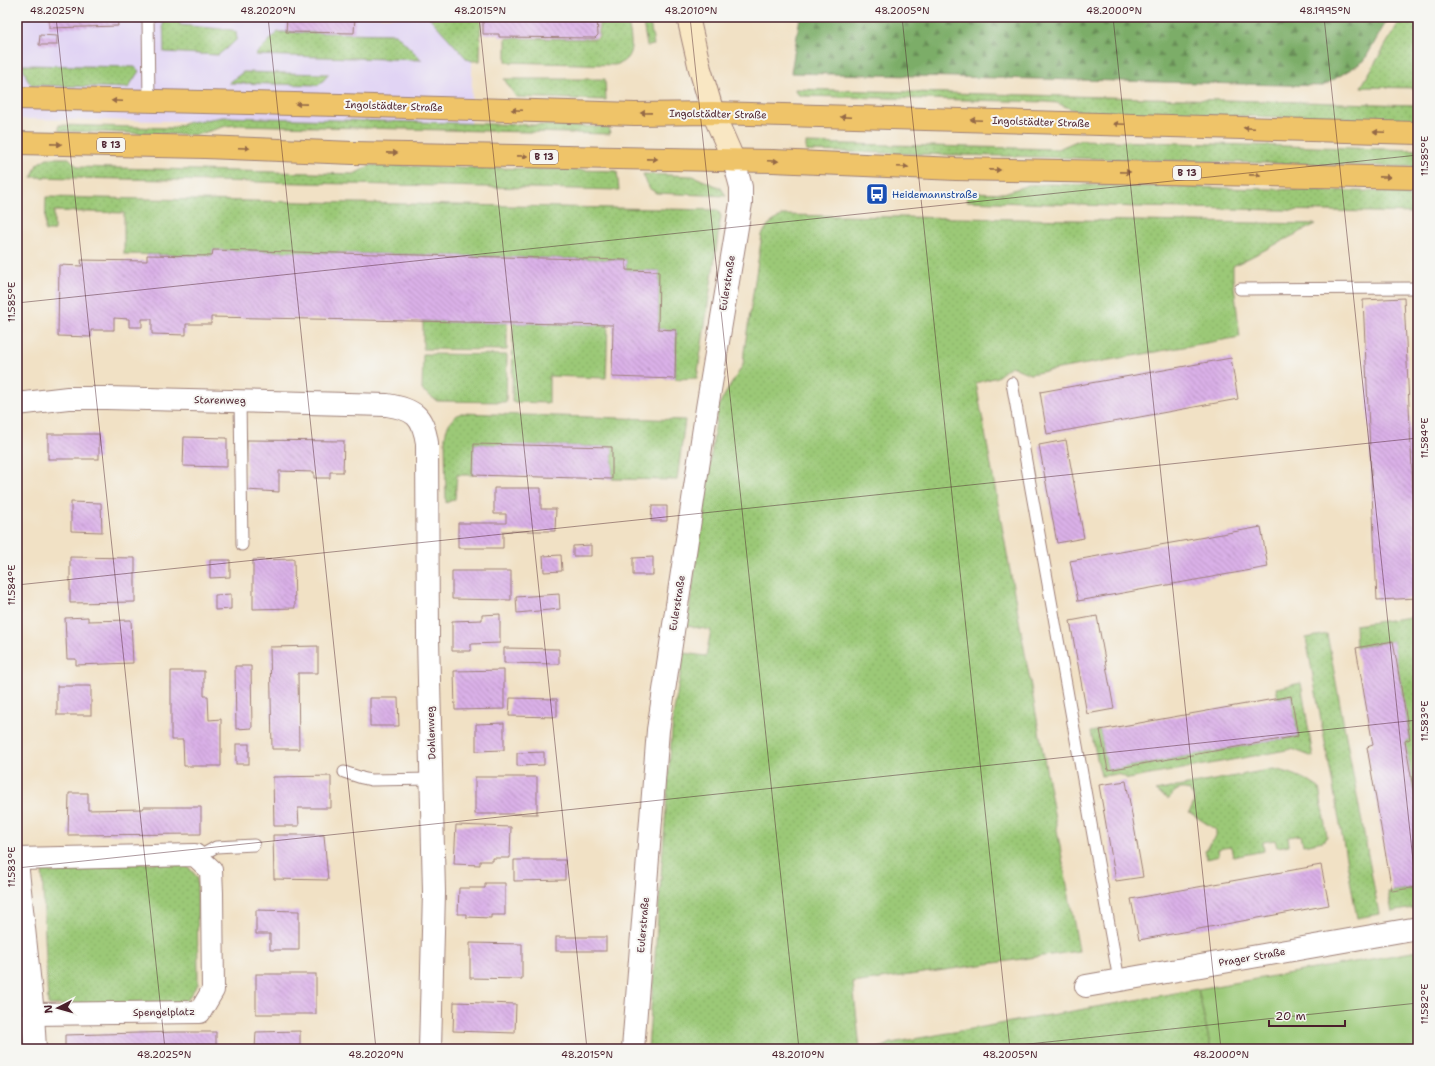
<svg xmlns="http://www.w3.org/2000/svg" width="1435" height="1066" viewBox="0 0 1435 1066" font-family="'Shantell Sans',sans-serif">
<defs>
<pattern id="grass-dots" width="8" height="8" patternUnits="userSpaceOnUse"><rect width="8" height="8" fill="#9bc977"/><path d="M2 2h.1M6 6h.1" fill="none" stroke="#87ac67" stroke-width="1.8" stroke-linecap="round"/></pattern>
<pattern id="forest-firs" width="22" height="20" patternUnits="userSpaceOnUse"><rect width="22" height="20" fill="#7cad68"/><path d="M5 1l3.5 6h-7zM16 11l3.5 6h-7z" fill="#688c56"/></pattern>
<pattern id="building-back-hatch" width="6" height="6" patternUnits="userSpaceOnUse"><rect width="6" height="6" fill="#dab1e8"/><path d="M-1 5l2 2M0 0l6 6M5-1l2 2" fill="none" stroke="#b38fbc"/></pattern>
</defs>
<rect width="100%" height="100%" fill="#f6f6f2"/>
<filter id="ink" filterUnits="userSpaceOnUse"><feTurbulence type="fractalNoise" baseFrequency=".025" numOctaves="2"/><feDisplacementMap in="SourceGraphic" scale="8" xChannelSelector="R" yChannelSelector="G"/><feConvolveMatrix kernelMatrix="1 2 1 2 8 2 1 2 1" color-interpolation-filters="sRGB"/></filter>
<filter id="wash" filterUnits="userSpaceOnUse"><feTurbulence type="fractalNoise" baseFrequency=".012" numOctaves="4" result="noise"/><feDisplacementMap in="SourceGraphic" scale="16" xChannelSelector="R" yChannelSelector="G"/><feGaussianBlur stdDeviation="0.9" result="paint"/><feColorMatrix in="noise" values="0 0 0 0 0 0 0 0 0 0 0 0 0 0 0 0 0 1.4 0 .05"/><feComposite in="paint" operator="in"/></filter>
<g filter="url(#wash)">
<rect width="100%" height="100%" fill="#f1e1c5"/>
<polygon fill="#e1d4f4" points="17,17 473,17 471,125 17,119"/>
<g fill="url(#grass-dots)" stroke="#727451">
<polygon points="163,17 178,17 180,25 232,30 236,32 237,39 232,44 218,55 164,52"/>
<polygon points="429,17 481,18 480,61 472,61 467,59"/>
<path d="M 599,17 L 627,17 C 630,35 639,59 615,65 L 506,62 L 506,38 L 596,39 L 599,36 Z"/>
<polygon points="642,17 649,17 654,45 647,46"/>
<polygon points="1402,17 1418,17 1418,88 1361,87"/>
<polygon points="278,32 396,34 422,60 255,55"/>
<polygon points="22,65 135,67 139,71 128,88 32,85 28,81"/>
<polygon points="243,72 329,74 319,85 229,83"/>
<polygon points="504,79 605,79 606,100 516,97"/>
<polygon points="795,89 1418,105 1418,121 1174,114 1092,113 1076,111 1057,103 1047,102 802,96 796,93"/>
<polygon points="223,117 609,127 610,134 238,125 226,126 196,135 59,131 59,125 172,128 190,122"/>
<polygon points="1079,140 1418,150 1418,167 806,151 806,143 1058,149"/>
<polygon points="47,158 69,158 78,167 354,174 371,165 617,171 619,190 32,177 37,164"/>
<polygon points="643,174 693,176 721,188 726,196 656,193 649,188"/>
<polygon points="1045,184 1399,192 1410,197 1418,203 1418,213 1140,207 967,201 967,192 1004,193 1028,185"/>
<polygon points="46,197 718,210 721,216 697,378 675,379 676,330 658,329 659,271 626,270 626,260 213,250 212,256 124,254 124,213 54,211 54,231 45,231"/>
<polygon points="782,215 1316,224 1233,266 1233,277 1240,337 1030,374 1011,366 997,377 976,383 1079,951 853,983 860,1049 648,1049 673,717 684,653 706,656 711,630 687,626 718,406 743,365 744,352 762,235 768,225"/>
<polygon points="423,321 507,323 507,350 423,349"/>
<polygon points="513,323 608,325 606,378 549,376 549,403 512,402"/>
<polygon points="423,354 507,355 506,402 437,401 422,390"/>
<path d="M 461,413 L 685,420 L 677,480 L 612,479 L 612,447 L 475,444 L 473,475 L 457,475 L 455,499 L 446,503 L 445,437 C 447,425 450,419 461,413 Z"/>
<polygon points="1418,616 1418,817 1405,741 1410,739 1393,641 1356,648 1355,625"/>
<polygon points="1327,634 1379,914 1357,918 1306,638"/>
<polygon points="1301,683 1313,757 1292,749 1128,779 1119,774 1101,776 1091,732 1100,730 1108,770 1298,736 1291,696 1278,698 1276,688"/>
<path d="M 1273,769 C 1290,772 1305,778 1319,788 L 1327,837 L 1323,841 L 1303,845 L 1301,835 L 1288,837 L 1289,845 L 1277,847 L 1275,840 L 1263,842 L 1264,851 L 1233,857 L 1231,847 L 1218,849 L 1219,856 L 1207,859 L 1205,851 L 1216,837 L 1216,830 L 1189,812 C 1204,793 1180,778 1169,799 L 1155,791 Z"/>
<polygon points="184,862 197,877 198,984 184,1004 48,1005 42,867"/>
<polygon points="1418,887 1418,907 1392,912 1388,892"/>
<polygon points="1198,989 1211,1049 877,1049 891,1043"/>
</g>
<polygon fill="url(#forest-firs)" stroke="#63664a" points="800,17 1389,17 1364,61 1323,86 791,73"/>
<polygon fill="#9bc977" stroke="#727451" points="1418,951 1418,1049 1211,1049 1198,989"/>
<g id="blocks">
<g fill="url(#building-back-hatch)">
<polygon points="49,17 117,17 118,26 49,28"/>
<polygon points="287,17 355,17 354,33 286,32"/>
<polygon points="483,17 597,17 598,35 595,38 499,37 499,34 483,34"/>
<polygon points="40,35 57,36 57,45 39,45"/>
<polygon points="213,250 626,260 626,270 659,271 658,329 676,330 675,379 612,377 613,325 211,317 211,324 186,324 186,335 152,334 152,319 142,319 142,327 129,327 129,319 114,318 114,330 91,330 91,337 58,336 59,265 82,266 81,260 147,261 147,255 212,256"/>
<polygon points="1404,298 1418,598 1377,600 1363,300"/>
<polygon points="1231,358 1238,399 1047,434 1040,392"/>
<rect x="48" y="434" width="51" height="25"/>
<polygon points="184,437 227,438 227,467 183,466"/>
<polygon points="247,440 344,441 343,472 330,472 330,478 314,478 314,472 279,471 279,492 246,490"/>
<polygon points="1066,440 1084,538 1057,543 1039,445"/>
<polygon points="474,444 612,447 612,479 473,475"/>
<polygon points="494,488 541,488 541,509 556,509 555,531 503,531 503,548 458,548 458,523 506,523 506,514 494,514"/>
<polygon points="71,502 101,503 102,532 71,531"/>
<polygon points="652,506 667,506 667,521 651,521"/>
<polygon points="1261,527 1268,567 1078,601 1070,561"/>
<polygon points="591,545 591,556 573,556 573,546"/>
<polygon points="561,555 562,571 544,572 543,556"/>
<polygon points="70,557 135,558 135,602 70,603"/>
<polygon points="653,557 653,575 633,575 633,558"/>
<polygon points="294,559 295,608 253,609 253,560"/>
<polygon points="210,560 230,560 230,577 210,578"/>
<polygon points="452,571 511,571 511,600 452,599"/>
<polygon points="231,594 231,609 215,610 215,595"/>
<polygon points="559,594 560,609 517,613 516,597"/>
<polygon points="500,614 500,643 471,644 471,651 452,651 452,621 482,620 482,615"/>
<polygon points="1097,616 1114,709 1087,714 1070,621"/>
<polygon points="88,617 88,621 131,620 133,663 76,665 76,659 67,659 65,618"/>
<polygon points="1393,641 1410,739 1405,741 1418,817 1418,887 1392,891 1367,747 1373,745 1356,648"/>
<polygon points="318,646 318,673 298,673 299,749 272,749 270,647"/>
<polygon points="504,648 559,649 559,664 504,663"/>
<polygon points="235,666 251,666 252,728 236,729"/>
<polygon points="504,670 504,709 455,710 454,671"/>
<polygon points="171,671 204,671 204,696 208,696 209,720 221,719 221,766 184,766 183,740 171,740"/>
<rect x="57" y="686" width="34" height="29"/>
<polygon points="1291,696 1298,736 1108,770 1100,730"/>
<polygon points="370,698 398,698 399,726 370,726"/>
<polygon points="510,698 557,699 557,717 509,716"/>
<polygon points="504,723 504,750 476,751 476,724"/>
<rect x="236" y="744" width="13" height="20"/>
<polygon points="544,752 544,765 517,766 517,753"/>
<polygon points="331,776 331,808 298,808 299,826 274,826 273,777"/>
<rect x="475" y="777" width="62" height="37"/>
<polygon points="1126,781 1143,877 1116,881 1099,785"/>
<polygon points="69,793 88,793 88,810 143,809 144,807 201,807 201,834 68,835"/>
<polygon points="456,825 511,827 510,858 493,858 493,861 480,861 480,865 454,864"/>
<polygon points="273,835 324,835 328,880 274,879"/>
<polygon points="514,860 565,860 565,880 514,881"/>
<polygon points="1321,865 1329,905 1139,940 1131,899"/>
<polygon points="485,883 505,883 505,915 491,915 491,918 466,917 466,914 458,914 459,888 485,888"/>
<polygon points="256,910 299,911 299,950 270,950 270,934 256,934"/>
<rect x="556" y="937" width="50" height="14"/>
<polygon points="470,943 522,944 522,979 470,978"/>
<rect x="256" y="974" width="60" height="40"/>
<polygon points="454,1002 516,1004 515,1033 453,1031"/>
<polygon points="300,1031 300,1049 255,1049 256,1032"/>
<polygon points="176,1032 216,1032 216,1049 65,1049 65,1035"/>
</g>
</g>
</g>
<g filter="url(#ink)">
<use href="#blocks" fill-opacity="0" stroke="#9e8078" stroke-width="1"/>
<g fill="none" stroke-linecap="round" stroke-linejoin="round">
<g stroke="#9e8078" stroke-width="13">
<g id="lane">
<polyline points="148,17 149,102"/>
<polyline points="1240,289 1418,288"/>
<polyline points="1012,383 1119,980"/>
<polyline points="240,401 242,545"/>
<polyline points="344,772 362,778 371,780 432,779"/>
<polyline points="202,862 207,852 216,847 254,845"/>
</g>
</g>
<g stroke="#9e8078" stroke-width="24">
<g id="street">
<path d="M 17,404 L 68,398 L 106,398 L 387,405 C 414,409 423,416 427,443 L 428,638 L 434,892 L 430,1049"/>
<polyline points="17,859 195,855 211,870 212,893 213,990 200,1012 33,1014"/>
<polyline points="17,862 33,1014 35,1049"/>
<polyline points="1086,986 1418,928"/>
<polyline points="633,1049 658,730 707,408 741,203 741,187 734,161"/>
</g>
</g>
<g stroke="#9e8078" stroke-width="24">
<polyline id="secondary" points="688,17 700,69 713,113 734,161"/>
</g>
<g stroke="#9e8078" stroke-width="24">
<g id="primary">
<polyline points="17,98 340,105 635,114 713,113 1418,133"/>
<polyline points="17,143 205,147 353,153 773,161 956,169 1418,178"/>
</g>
</g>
<use href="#lane" stroke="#fff" stroke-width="11"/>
<use href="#street" stroke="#fff" stroke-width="22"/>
<use href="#secondary" stroke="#f9e7c3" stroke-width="22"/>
<use href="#primary" stroke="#efc469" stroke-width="22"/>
</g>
<defs><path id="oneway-solid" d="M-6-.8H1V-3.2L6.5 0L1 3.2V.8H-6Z"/></defs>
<g fill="#946947">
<use href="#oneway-solid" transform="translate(117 101) rotate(-178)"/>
<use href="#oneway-solid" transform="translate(301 104) rotate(-179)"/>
<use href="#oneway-solid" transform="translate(517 110) rotate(-178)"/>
<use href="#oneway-solid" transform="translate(646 113) rotate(179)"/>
<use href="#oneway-solid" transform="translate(846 117) rotate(-178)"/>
<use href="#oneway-solid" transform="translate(976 120) rotate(-178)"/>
<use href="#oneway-solid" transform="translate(1119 124) rotate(-178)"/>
<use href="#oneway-solid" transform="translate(1249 128) rotate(-178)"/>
<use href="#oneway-solid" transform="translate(1379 132) rotate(-178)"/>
<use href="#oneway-solid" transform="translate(56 144) rotate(1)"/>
<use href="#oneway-solid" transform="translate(244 148) rotate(2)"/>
<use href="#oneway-solid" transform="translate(392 153) rotate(1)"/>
<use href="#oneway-solid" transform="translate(522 156) rotate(1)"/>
<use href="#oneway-solid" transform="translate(652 159) rotate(1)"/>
<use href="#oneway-solid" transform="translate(773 161) rotate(2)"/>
<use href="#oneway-solid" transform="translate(903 167) rotate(2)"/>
<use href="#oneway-solid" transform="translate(995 170) rotate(1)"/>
<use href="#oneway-solid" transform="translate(1125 172) rotate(1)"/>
<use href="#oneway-solid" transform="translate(1255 175) rotate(1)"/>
<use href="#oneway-solid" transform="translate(1385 177) rotate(1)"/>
</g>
</g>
<path fill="none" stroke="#4a1f2b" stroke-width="1" stroke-opacity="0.45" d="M 56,17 L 165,1049M 268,17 L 376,1049M 479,17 L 587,1049M 690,17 L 799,1049M 902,17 L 1010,1049M 1113,17 L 1221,1049M 1324,17 L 1418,908M 17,20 L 46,17M 17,303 L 1418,155M 17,585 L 1418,438M 17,868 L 1418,720M 981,1049 L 1418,1003"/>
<defs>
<g id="bus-square" transform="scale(1.15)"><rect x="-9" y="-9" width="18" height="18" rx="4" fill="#1a4fb4" stroke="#f6f6f2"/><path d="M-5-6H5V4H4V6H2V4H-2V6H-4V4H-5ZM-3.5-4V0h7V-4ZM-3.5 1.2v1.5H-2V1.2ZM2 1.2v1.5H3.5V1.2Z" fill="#fff"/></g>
</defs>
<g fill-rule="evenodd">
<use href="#bus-square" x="877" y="194"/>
</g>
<g text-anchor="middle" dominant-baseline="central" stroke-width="4" stroke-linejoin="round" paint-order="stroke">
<g fill="#f6f6f2" stroke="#7e6067" stroke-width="1">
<rect x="97" y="138" width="28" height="14" rx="3"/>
<rect x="530" y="150" width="28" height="14" rx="3"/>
<rect x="1173" y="166" width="28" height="14" rx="3"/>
</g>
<g font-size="9" font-weight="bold" fill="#4a1f2b">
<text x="111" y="145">B 13</text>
<text x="544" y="157">B 13</text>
<text x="1187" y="173">B 13</text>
</g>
<g font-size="10" fill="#4a1f2b" stroke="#f6f6f2">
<text transform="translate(394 106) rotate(2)">Ingolstädter Straße</text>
<text transform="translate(718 114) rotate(1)">Ingolstädter Straße</text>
<text transform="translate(1041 122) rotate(2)">Ingolstädter Straße</text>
<text transform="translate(727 283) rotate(-81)">Eulerstraße</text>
<text transform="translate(220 400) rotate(1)">Starenweg</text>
<text transform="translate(677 603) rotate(-81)">Eulerstraße</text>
<text transform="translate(431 733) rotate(-92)">Dohlenweg</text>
<text transform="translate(643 925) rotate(-85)">Eulerstraße</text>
<text transform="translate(1252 957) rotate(-10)">Prager Straße</text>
<text transform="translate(164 1012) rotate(-1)">Spengelplatz</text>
</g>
<g font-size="10" fill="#164399" stroke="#f6f6f2" text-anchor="start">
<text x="892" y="194">Heidemannstraße</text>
</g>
</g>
<rect width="1435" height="1066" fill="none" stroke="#f6f6f2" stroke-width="44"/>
<g transform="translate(58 1008) rotate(264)" stroke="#f6f6f2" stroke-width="3" paint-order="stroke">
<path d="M0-3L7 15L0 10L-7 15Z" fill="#4a1f2b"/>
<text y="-6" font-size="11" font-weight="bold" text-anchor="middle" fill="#4a1f2b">N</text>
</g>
<path d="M1269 1020v6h76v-6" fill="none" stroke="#4a1f2b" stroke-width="2"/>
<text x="1275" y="1020" font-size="12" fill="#4a1f2b" stroke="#f6f6f2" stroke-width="3" paint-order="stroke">20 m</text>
<rect x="22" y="22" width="1391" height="1022" fill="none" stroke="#4a1f2b" stroke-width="1.5"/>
<g font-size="10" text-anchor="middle" fill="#4a1f2b">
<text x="57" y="14">48.2025°N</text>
<text x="268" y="14">48.2020°N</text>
<text x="480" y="14">48.2015°N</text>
<text x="691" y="14">48.2010°N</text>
<text x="902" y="14">48.2005°N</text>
<text x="1114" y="14">48.2000°N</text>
<text x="1325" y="14">48.1995°N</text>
<text transform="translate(1424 156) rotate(-90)" y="4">11.585°E</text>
<text transform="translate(11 302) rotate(-90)" y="4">11.585°E</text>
<text transform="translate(1424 438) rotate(-90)" y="4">11.584°E</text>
<text transform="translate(11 585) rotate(-90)" y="4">11.584°E</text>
<text transform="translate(1424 721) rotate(-90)" y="4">11.583°E</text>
<text transform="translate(11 867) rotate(-90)" y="4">11.583°E</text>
<text transform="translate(1424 1004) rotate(-90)" y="4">11.582°E</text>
<text x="164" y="1058">48.2025°N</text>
<text x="376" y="1058">48.2020°N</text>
<text x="587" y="1058">48.2015°N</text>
<text x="798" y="1058">48.2010°N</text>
<text x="1010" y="1058">48.2005°N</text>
<text x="1221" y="1058">48.2000°N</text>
</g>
</svg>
